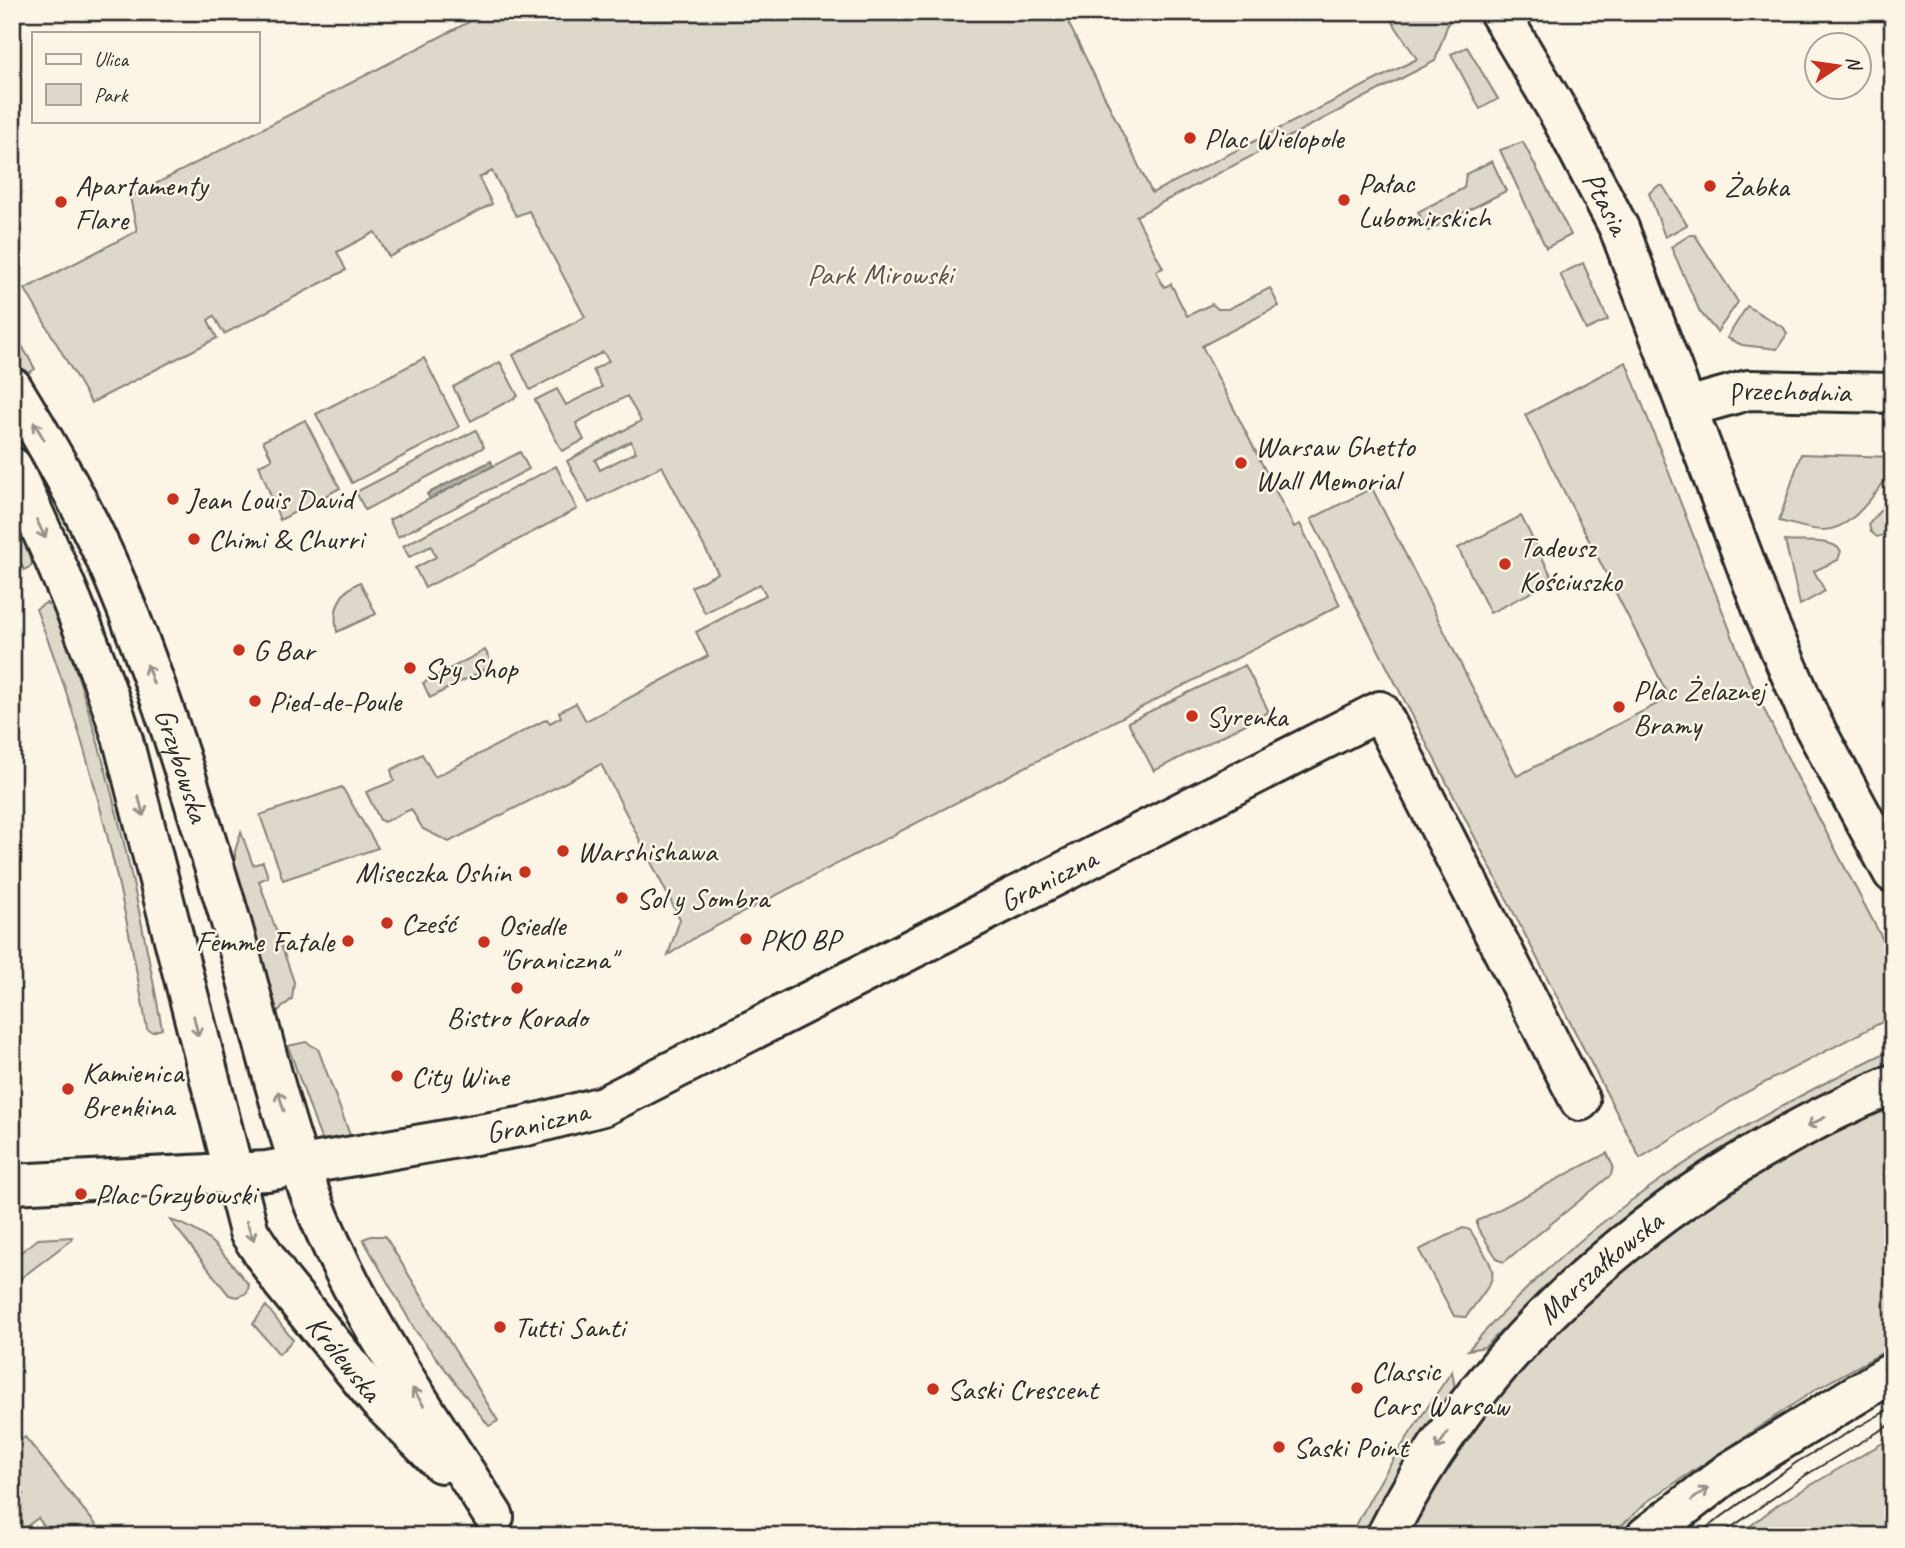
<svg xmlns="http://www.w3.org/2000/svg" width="1905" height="1548" viewBox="0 0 1905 1548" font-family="Caveat,sans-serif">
<rect width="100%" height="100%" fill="#fcf5e5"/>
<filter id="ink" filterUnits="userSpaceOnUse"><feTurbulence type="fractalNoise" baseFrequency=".0143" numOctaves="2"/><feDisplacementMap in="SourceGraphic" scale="14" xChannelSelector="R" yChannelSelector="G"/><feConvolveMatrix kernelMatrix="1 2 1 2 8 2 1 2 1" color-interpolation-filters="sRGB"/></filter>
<g filter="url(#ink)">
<g fill="#ded8ca" stroke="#84827a" stroke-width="2" fill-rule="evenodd">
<path d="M 488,12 L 1063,12 L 1152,193 L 1417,59 L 1386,12 L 1452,12 L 1435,61 L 1136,216 L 1163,268 L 1156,271 L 1164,287 L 1171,284 L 1187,316 L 1212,304 L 1218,309 L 1228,309 L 1270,288 L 1279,306 L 1202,346 L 1294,527 L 1300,524 L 1340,605 L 699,935 L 668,955 L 680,919 L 601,764 L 449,842 L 423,829 L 411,809 L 384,822 L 380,820 L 366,792 L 394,781 L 391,770 L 422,754 L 435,777 L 547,719 L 550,723 L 561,717 L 559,712 L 576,703 L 586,721 L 708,656 L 696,632 L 766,595 L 760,584 L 705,613 L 691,587 L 718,573 L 662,466 L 589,503 L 567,461 L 641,421 L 627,396 L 576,423 L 584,440 L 562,451 L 535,400 L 557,389 L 566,405 L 602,387 L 593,370 L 609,361 L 603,352 L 530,390 L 513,355 L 585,317 L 529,211 L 516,216 L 492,171 L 479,178 L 492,204 L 389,257 L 375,232 L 337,252 L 346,270 L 224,334 L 214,316 L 208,320 L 217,338 L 91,403 L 25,289 L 137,231 L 130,197 ZM 631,441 L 636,452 L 600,470 L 595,460 Z"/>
<polygon points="1467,47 1498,99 1480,109 1451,54"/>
<polygon points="1523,142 1571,235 1546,248 1500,150"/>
<polygon points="1492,161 1506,191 1428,231 1418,212 1464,188 1466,174"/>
<polygon points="1658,186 1663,186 1687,225 1665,237 1649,193"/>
<polygon points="1690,235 1695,235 1738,302 1717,332 1700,312 1671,247"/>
<polygon points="1583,263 1608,320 1586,330 1560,274"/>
<polygon points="1747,306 1784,328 1787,334 1777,349 1742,345 1727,338"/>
<polygon points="12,328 35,369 25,375 12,353"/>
<polygon points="424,358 459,427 352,483 316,414"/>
<polygon points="500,362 518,396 471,421 453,387"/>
<polygon points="1626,362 1747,674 1792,767 1893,959 1892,1017 1743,1094 1640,1158 1311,519 1372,488 1517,776 1665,700 1668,695 1525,415"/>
<polygon points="305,420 340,488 280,520 259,465 272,459 263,441"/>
<polygon points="476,430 484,447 365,510 356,492"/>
<polygon points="520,452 529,469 398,537 389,520"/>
<path d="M 1801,454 L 1893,457 L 1893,471 C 1875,492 1853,530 1823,530 C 1809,530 1793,524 1779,521 Z"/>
<polygon points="556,466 577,509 425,588 415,568 436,557 431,546 409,557 403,546"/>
<polygon points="1893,495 1893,532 1877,537 1871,532 1869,524"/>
<polygon points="12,511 33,556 31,566 24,570 12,546"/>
<polygon points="1521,516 1554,581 1490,613 1458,548"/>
<path d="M 1785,541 C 1803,543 1833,538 1841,551 L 1838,560 L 1814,571 L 1825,591 L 1800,605 Z"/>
<path d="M 360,582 L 376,614 L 337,632 C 332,609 339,592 360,582 Z"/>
<path d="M 46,603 L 54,607 C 105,745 136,885 162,1029 L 152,1032 L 147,1029 C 122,885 90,745 36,609 Z"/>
<polygon points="485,650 493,665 430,698 423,683"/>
<polygon points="1245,665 1269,712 1154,771 1128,722"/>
<polygon points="342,787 378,848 283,880 260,815"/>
<polygon points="241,832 253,865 263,862 268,877 259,881 294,982 292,999 277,1012 235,866 235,851"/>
<polygon points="306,1042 318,1049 351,1138 329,1141 321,1138 318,1131 288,1046"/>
<path d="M 1893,1049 L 1893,1064 C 1803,1106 1710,1154 1631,1215 C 1578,1255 1532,1301 1485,1347 L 1468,1350 C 1591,1210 1727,1129 1893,1049 Z"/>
<polygon points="1893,1103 1893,1347 1818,1388 1648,1501 1611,1536 1406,1536 1453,1452 1532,1349 1634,1256 1740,1183 1866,1114"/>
<polygon points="1607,1153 1613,1166 1611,1175 1504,1262 1498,1260 1477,1227 1477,1221"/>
<path d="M 170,1220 C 210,1231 224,1255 249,1285 L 247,1293 L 238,1297 L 229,1295 Z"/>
<path d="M 1463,1228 L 1470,1230 C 1501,1280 1500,1270 1466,1317 L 1454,1316 L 1419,1250 Z"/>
<polygon points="371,1236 385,1236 498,1421 489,1426 415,1330 363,1239"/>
<polygon points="72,1237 71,1240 12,1285 12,1259 38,1239"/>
<polygon points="266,1306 293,1340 279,1354 253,1324"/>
<path d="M 1452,1371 L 1455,1389 L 1386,1497 L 1366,1536 L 1351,1536 C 1379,1477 1416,1424 1452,1371 Z"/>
<polygon points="25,1437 105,1536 51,1536 38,1518 18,1533 19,1536 12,1536 12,1502 24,1494 12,1477 12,1446"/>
<polygon points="1893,1437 1893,1536 1737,1536 1779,1504"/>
</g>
<polygon fill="#b4b0a5" stroke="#7d7b74" stroke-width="2" points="491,461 493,466 430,499 427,494"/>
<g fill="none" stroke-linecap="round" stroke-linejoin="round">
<g stroke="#2b2b2b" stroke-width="44">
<g id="minor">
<path id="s1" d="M 1499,12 L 1556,108 L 1619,228 L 1765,615 L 1812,723 L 1893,873"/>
<path id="s2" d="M 1688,407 L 1748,390 L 1893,393"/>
<path id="s3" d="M 12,1184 L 267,1171 L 526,1126 L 603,1106 L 1380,711 L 1580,1101"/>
</g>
</g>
<g stroke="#2b2b2b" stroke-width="44">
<g id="tertiary">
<path id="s4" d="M 12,387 C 49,447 84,508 112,573 C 156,675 192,794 225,902 C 255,1000 275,1103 312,1199 C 356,1313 429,1415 494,1517"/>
<path id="s5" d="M 12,467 C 55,557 93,645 123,740 L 249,1232 L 282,1282 L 378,1400 L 441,1463"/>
</g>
</g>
<g stroke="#2b2b2b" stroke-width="44">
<g id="secondary">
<path id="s6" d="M 1386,1536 C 1490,1328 1680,1174 1893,1084"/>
<polyline points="1646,1536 1729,1472 1893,1372"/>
</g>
</g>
<use href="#minor" stroke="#fcf5e5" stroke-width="38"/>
<use href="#tertiary" stroke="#fcf5e5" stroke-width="38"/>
<use href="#secondary" stroke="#fcf5e5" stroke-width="38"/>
<g stroke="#2b2b2b" stroke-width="2">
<polyline points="1695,1536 1797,1462 1893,1407"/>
<polyline points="1719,1536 1806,1475 1893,1423"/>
</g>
</g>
<defs><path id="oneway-shaft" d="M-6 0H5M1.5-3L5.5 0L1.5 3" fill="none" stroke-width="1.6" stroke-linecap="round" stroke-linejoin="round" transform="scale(1.75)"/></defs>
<g stroke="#949088">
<use href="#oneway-shaft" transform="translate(39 431) rotate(-121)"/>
<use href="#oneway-shaft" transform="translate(41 529) rotate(65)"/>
<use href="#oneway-shaft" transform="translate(150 674) rotate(-109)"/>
<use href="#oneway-shaft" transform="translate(141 806) rotate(75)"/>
<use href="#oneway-shaft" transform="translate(196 1026) rotate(77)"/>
<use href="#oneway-shaft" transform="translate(281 1101) rotate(-107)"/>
<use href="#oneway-shaft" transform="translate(1816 1122) rotate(152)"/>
<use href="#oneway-shaft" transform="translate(250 1231) rotate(69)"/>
<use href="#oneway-shaft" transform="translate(418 1397) rotate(-123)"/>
<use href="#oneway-shaft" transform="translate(1442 1441) rotate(124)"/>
<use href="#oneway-shaft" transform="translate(1700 1494) rotate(-37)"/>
</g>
</g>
<g fill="#c8321e" stroke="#fcf5e5" stroke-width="2.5">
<circle cx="1190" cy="138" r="7"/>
<circle cx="1710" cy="186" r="7"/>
<circle cx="1344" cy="200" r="7"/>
<circle cx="61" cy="202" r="7"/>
<circle cx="1241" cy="463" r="7"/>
<circle cx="173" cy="499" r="7"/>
<circle cx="194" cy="539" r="7"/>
<circle cx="1505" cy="564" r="7"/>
<circle cx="239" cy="650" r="7"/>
<circle cx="410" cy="668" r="7"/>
<circle cx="255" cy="701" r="7"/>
<circle cx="1619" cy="707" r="7"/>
<circle cx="1192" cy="716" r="7"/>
<circle cx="563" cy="851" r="7"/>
<circle cx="525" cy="872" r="7"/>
<circle cx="622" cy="898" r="7"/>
<circle cx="387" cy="923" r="7"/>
<circle cx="746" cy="939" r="7"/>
<circle cx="348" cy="941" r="7"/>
<circle cx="484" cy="942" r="7"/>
<circle cx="517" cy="988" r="7"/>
<circle cx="397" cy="1076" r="7"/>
<circle cx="68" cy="1089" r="7"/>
<circle cx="81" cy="1194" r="7"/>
<circle cx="500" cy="1327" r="7"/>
<circle cx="1357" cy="1388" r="7"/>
<circle cx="933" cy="1389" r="7"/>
<circle cx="1279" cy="1447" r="7"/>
</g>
<g text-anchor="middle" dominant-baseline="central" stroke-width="5" stroke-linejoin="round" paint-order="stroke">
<g font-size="30" fill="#2b2b2b" stroke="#fcf5e5" text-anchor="start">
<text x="1204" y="138">Plac Wielopole</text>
<text x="1358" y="183">Pałac<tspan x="1358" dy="34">Lubomirskich</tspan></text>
<text x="75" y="185">Apartamenty<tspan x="75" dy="34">Flare</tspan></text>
<text x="1724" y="186">Żabka</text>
<text x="1255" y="446">Warsaw Ghetto<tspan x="1255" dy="34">Wall Memorial</tspan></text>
<text x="187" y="499">Jean Louis David</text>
<text x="208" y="539">Chimi &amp; Churri</text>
<text x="1519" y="547">Tadeusz<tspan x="1519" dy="34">Kościuszko</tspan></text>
<text x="253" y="650">G Bar</text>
<text x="424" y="668">Spy Shop</text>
<text x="1633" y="690">Plac Żelaznej<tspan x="1633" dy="34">Bramy</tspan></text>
<text x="269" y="701">Pied-de-Poule</text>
<text x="1206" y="716">Syrenka</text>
<text x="577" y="851">Warshishawa</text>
<text x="511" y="872" text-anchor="end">Miseczka Oshin</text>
<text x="636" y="898">Sol y Sombra</text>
<text x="401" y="923">Cześć</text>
<text x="498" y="925">Osiedle<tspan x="498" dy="34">"Graniczna"</tspan></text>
<text x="760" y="939">PKO BP</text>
<text x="334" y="941" text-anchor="end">Femme Fatale</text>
<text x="517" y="1017" text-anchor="middle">Bistro Korado</text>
<text x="82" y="1072">Kamienica<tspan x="82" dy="34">Brenkina</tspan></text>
<text x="411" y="1076">City Wine</text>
<text x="95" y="1194">Plac Grzybowski</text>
<text x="514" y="1327">Tutti Santi</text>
<text x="1371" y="1371">Classic<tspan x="1371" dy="34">Cars Warsaw</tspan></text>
<text x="947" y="1389">Saski Crescent</text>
<text x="1293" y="1447">Saski Point</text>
</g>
<g font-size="30" fill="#2b2b2b" stroke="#fcf5e5">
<text stroke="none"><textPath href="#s1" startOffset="219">Ptasia</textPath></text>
<text stroke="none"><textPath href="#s2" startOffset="103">Przechodnia</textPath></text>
<text stroke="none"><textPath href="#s4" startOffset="416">Grzybowska</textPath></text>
<text stroke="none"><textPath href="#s3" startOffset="1097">Graniczna</textPath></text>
<text stroke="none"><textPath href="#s3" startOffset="530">Graniczna</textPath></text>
<text stroke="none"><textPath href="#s6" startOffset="346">Marszałkowska</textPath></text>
<text stroke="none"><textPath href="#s5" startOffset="961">Królewska</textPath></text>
</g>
<g font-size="30" fill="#585653" stroke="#fcf5e5">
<text x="880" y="274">Park Mirowski</text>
</g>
</g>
<rect width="1905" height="1548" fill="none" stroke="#fcf5e5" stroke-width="42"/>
<rect x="21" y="21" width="1863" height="1506" fill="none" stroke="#2b2b2b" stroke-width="2.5" filter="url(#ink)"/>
<rect x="32" y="32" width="228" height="91" fill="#fcf5e5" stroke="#a8a49b" stroke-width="2"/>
<rect x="46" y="54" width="35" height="10" fill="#fcf5e5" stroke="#a8a49b" stroke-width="2"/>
<text x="94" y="66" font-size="21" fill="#2b2b2b">Ulica</text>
<rect x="46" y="84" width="35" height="21" fill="#ded8ca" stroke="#a8a49b" stroke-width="2"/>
<text x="94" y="102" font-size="21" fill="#2b2b2b">Park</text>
<g transform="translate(1838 66) rotate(77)"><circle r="33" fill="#fcf5e5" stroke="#a8a49b" stroke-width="2"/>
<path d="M0-5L12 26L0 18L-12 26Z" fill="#c8321e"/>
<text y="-10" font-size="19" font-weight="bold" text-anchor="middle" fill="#2b2b2b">N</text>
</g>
</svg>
